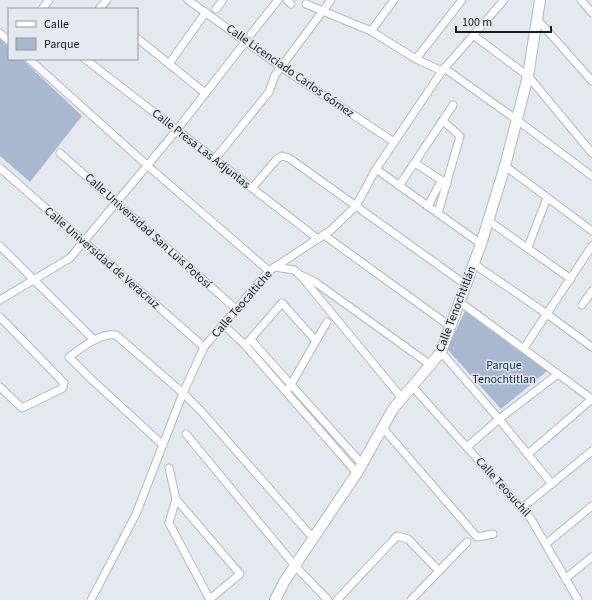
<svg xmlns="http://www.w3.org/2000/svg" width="592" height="600" viewBox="0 0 592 600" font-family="'Source Sans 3',sans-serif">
<rect width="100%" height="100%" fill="#e4e9ef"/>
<g fill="#a9b8d1">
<polygon points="0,38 9,47 9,59 22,59 82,116 30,182 0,156"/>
<polygon points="465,311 547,371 501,409 447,349"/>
</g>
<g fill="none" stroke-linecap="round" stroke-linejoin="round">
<g stroke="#b4b8be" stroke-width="9">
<g id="street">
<polyline points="188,0 281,67 394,142"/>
<polyline points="287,0 291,4"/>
<polyline points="581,0 592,13"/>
<polyline points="306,4 371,31 416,59 442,71"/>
<polyline points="42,9 49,0"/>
<polyline points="99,9 107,0"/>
<polyline points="216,9 223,0"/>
<polyline points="537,19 592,81"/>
<polyline points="371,31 394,0"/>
<polyline points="0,33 9,41"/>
<polyline points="251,34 278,0"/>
<polyline points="473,35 528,76 592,153"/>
<polyline points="137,38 205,93"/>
<polyline points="29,59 148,166 269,271"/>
<polyline points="85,59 318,239"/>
<polyline points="416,59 462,0"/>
<polyline points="169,64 206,12"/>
<polyline points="444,68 517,120 592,176"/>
<polyline points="60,153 236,309"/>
<polyline points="214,160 269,92 275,75 331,0"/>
<polyline points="415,163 447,184"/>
<polyline points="505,166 592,231"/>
<polyline points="0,168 204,347"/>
<polyline points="376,169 481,244"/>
<polyline points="399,186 453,105"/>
<polyline points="252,188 277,159 282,156 289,158 466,285"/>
<polyline points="428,206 441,181"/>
<polyline points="438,213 460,136 443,121"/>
<polyline points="489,221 571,279"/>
<polyline points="324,235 451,327"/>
<polyline points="0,246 94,340"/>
<polyline points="528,247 547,198"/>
<polyline points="474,264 547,314 592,347"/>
<polyline points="275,267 294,270 301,276 401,397"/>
<polyline points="303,276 315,282 432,366"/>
<polyline points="0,300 70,258 176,131 246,41"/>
<polyline points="460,302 592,399"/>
<polyline points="582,305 592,291"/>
<polyline points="0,317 64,383 63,388 22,408 0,387"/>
<polyline points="229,330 245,345 357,473"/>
<polyline points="251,340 362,464"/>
<polyline points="248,342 282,303 316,341"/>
<polyline points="524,348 592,246"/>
<polyline points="441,352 499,419 552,484"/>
<polyline points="412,386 531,519 578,600"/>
<polyline points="289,388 327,322"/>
<polyline points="382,427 477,537 493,534"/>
<polyline points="186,434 295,566 328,600"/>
<path d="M 163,445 L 91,379 L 69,357 C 83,347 99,333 116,335 L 183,393 L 201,411 L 313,538"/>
<polyline points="467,447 499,419 558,374"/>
<polyline points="528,454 592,399"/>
<polyline points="169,468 176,499 240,574 210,599"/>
<polyline points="176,499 169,523 210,600"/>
<polyline points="522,508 592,451"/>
<polyline points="547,543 592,506"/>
<polyline points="566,578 592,557"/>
<polyline points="91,600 136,514 183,393 204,347 269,271 331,230 356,206 376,169 442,71 504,0"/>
<polyline points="337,600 397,536 408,539 439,571"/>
<polyline points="411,600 467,542"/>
</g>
</g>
<g stroke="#b4b8be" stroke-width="12">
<polyline id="secondary" points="275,600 284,582 357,473 393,409 441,352 481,244 505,166 528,76 540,0"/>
</g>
<use href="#street" stroke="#fff" stroke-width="7"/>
<use href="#secondary" stroke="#fff" stroke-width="10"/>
</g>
<g text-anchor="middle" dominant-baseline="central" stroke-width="3" stroke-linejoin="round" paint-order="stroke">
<g font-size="12" fill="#191b1d" stroke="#e4e9ef">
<text transform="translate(290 71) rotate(35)">Calle Licenciado Carlos Gómez</text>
<text transform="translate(201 149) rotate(38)">Calle Presa Las Adjuntas</text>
<text transform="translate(148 231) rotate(42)">Calle Universidad San Luis Potosí</text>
<text transform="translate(102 258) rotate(41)">Calle Universidad de Veracruz</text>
<text transform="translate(242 304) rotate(-49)">Calle Teocaltiche</text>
<text transform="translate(456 309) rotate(-69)">Calle Tenochtitlán</text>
<text transform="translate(503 487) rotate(48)">Calle Teosuchil</text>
</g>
<g font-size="12" fill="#092758" stroke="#e4e9ef">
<text x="504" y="365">Parque<tspan x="504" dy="14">Tenochtitlan</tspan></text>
</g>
</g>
<rect x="8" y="8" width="130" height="52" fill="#e4e9ef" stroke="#93979b"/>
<rect x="16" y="21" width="20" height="6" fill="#ffffff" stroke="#93979b"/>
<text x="44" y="28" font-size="12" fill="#191b1d">Calle</text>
<rect x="16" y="38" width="20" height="12" fill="#a9b8d1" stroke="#93979b"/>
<text x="44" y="48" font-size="12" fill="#191b1d">Parque</text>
<path d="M456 26v6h95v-6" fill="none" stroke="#191b1d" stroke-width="2"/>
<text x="462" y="26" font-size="12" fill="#191b1d" stroke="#e4e9ef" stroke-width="3" paint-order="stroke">100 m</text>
</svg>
